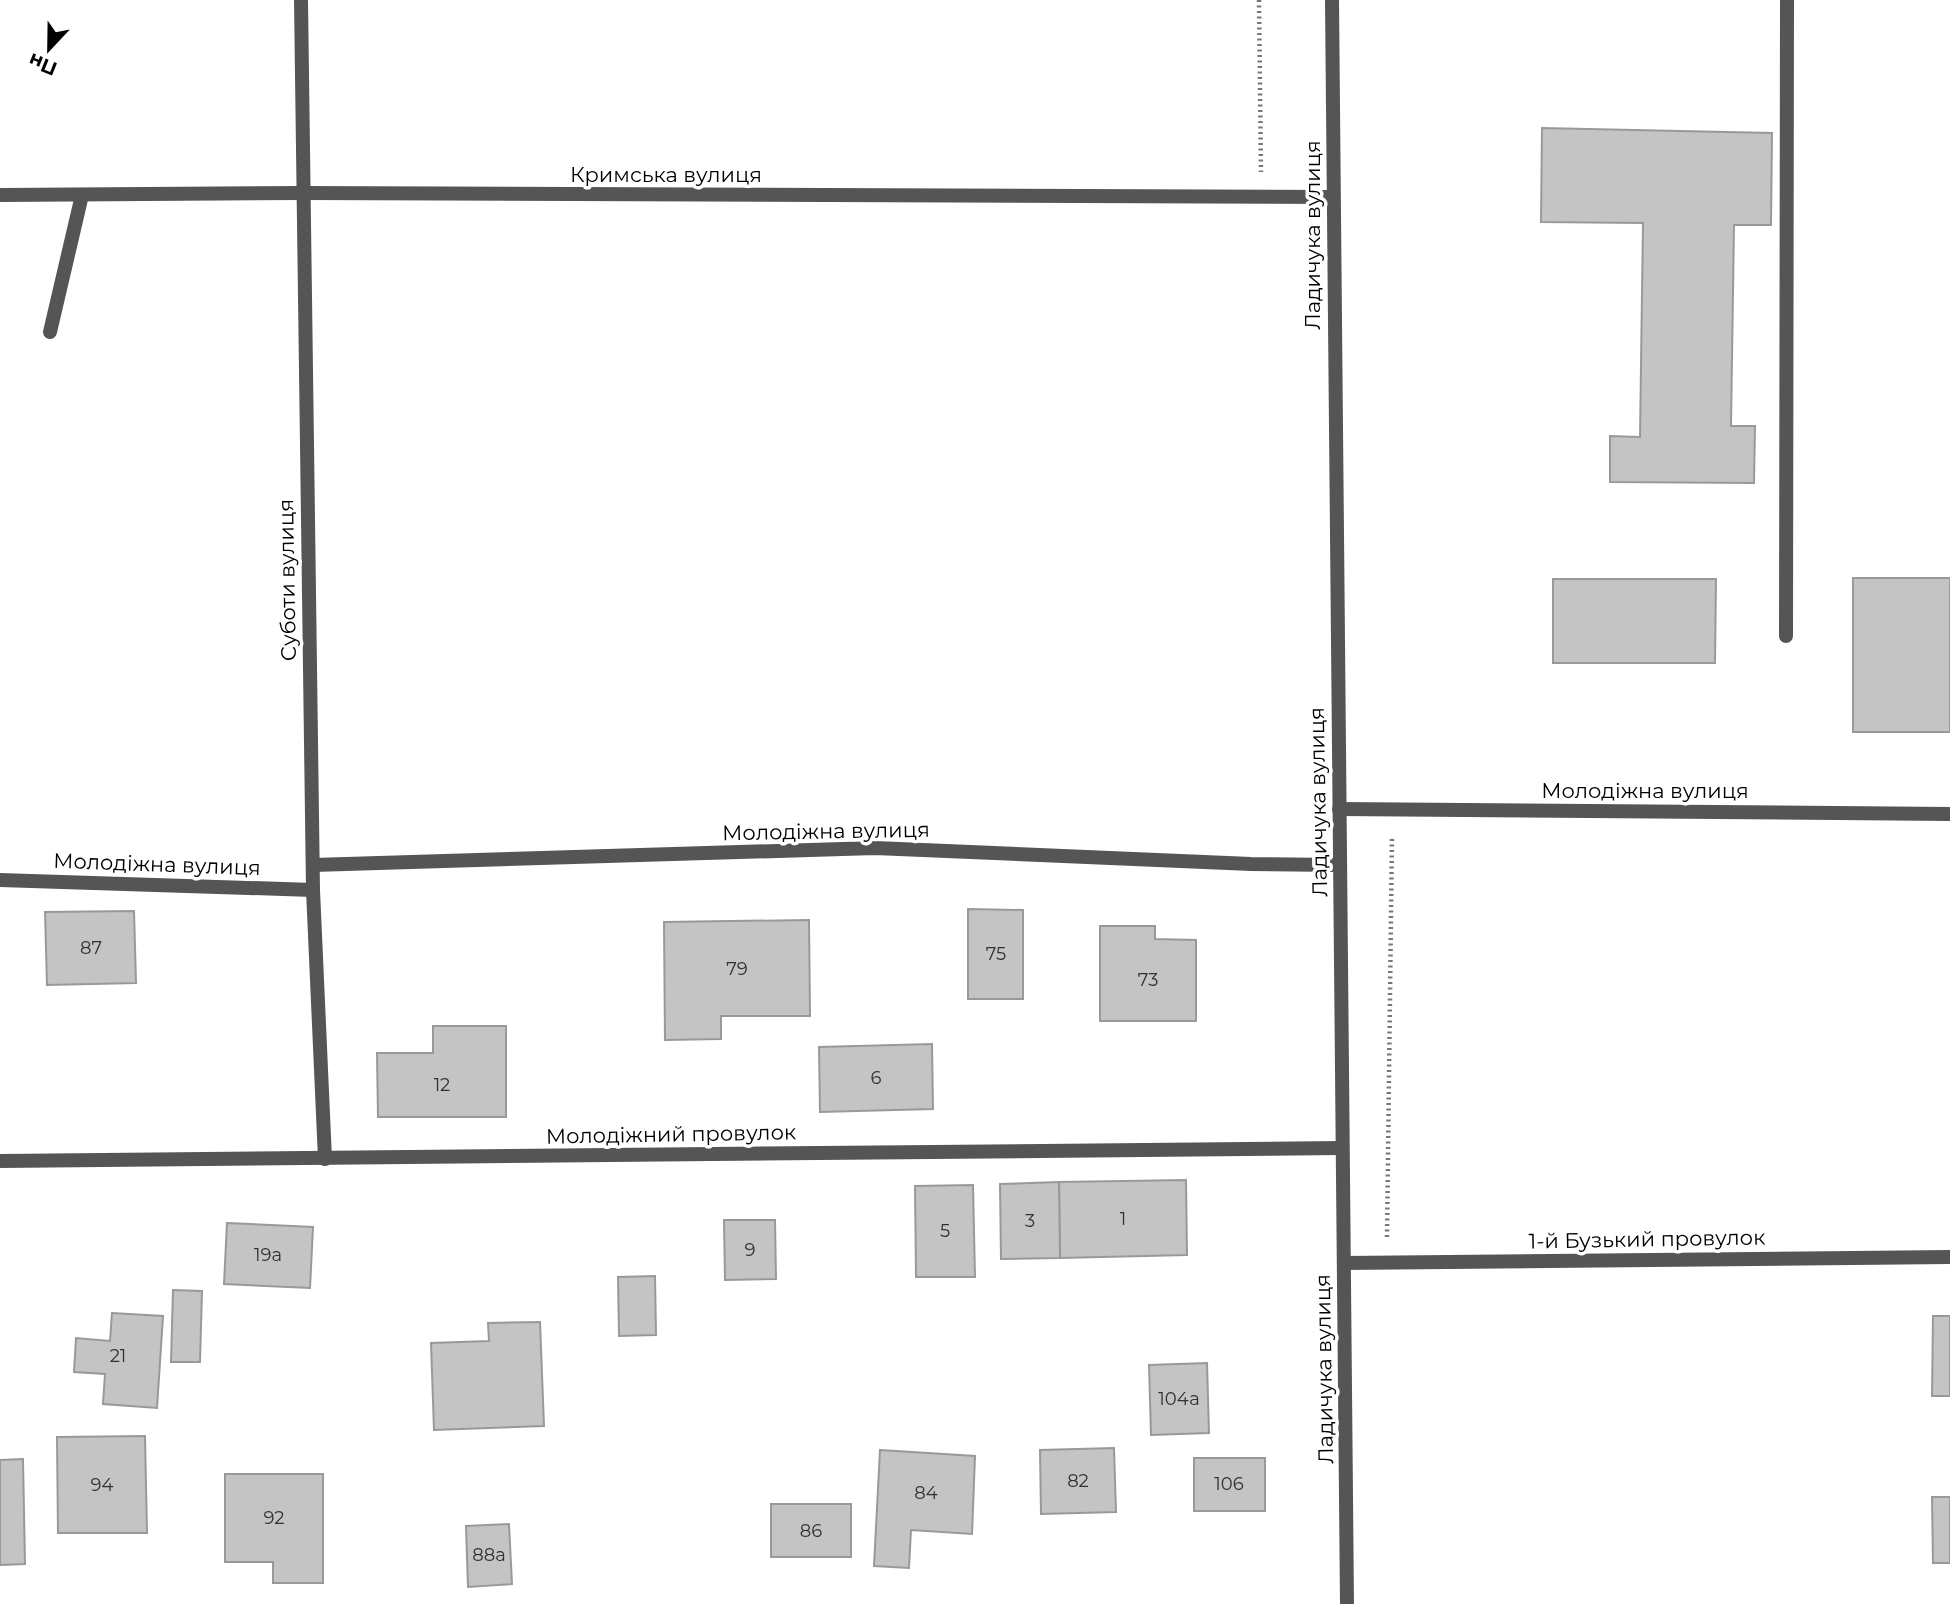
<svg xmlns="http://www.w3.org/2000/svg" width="1950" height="1604" viewBox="0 0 1950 1604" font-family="Montserrat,sans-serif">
<rect width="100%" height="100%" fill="#fff"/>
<g fill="#c4c4c4" stroke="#999" stroke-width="2">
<polygon points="1542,128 1772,133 1771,225 1734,225 1731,426 1755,426 1754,483 1610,482 1610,436 1640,437 1643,223 1541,222"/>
<rect x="1853" y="578" width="97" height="154"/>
<polygon points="1553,579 1716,579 1715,663 1553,663"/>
<polygon points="968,909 1023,910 1023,999 968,999"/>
<polygon points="134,911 136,983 47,985 45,912"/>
<polygon points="809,920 810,1016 721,1016 721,1039 665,1040 664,922"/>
<polygon points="1100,926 1155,926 1155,939 1196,940 1196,1021 1100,1021"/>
<polygon points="433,1026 506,1026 506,1117 378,1117 377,1053 433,1053"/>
<polygon points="932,1044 933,1109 820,1112 819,1047"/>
<polygon points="1186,1180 1187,1255 1060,1258 1059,1182"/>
<polygon points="1059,1182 1060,1258 1001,1259 1000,1184"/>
<polygon points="973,1185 975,1277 916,1277 915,1186"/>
<polygon points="724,1220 775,1220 776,1279 725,1280"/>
<polygon points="227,1223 313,1227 310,1288 224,1284"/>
<polygon points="655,1276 656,1335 619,1336 618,1277"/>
<polygon points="173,1290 202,1291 200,1362 171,1362"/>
<polygon points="112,1313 163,1316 157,1408 103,1404 105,1374 74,1372 76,1338 110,1341"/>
<polygon points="1933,1316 1950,1316 1950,1396 1932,1396"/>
<polygon points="540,1322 544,1426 434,1430 431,1343 489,1341 488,1323"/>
<polygon points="1207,1363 1209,1433 1151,1435 1149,1365"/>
<polygon points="145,1436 147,1533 58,1533 57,1437"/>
<polygon points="1114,1448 1116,1512 1041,1514 1040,1450"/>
<polygon points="880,1450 975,1456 972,1534 911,1530 909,1568 874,1566"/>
<rect x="1194" y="1458" width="71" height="53"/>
<polygon points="23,1459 25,1564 0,1565 0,1460"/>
<polygon points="225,1474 323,1474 323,1583 273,1583 273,1562 225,1562"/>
<polygon points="1932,1497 1950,1497 1950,1563 1933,1563"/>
<rect x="771" y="1504" width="80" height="53"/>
<polygon points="509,1524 512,1584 468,1587 466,1526"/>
</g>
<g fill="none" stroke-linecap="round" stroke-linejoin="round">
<g stroke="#777" stroke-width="4.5" stroke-dasharray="2 3.5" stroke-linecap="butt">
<polyline points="1259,0 1261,172"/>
<polyline points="1387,1237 1392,836"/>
</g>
<polyline stroke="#555" stroke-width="14" points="50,332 82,195"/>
<g stroke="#555" stroke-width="14">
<polyline points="301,0 313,890 325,1159"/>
<polyline points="0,195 302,193 1332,197"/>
<polyline points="1786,636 1787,0"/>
<polyline points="1339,809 1950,814"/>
<polyline points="313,865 875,848 1251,864 1339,865"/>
<polyline points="0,880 313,890"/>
<polyline points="0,1161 1342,1148"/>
<polyline points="1344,1263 1950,1257"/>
</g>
<polyline stroke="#555" stroke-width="14" points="1332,0 1347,1604"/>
</g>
<g text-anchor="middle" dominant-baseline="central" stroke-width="7" stroke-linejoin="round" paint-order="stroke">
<g font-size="18" fill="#313131">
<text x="91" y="948">87</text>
<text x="996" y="954">75</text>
<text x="737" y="969">79</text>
<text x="1148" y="980">73</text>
<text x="876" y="1078">6</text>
<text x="442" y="1085">12</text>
<text x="1123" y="1219">1</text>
<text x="1030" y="1221">3</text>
<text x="945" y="1231">5</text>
<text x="750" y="1250">9</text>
<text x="268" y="1255">19а</text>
<text x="118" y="1356">21</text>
<text x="1179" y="1399">104а</text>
<text x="1078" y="1481">82</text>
<text x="1229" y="1484">106</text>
<text x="102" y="1485">94</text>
<text x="926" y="1493">84</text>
<text x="274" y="1518">92</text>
<text x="811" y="1531">86</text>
<text x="489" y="1555">88а</text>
</g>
<g font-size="21" fill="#000" stroke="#fff">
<text x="666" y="174">Кримська вулиця</text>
<text transform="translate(1312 235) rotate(-90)">Ладичука вулиця</text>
<text transform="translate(287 580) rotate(-91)">Суботи вулиця</text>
<text x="1645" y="790">Молодіжна вулиця</text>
<text transform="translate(1318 802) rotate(-91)">Ладичука вулиця</text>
<text transform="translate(826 831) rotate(-1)">Молодіжна вулиця</text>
<text transform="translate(157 864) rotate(2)">Молодіжна вулиця</text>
<text transform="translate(671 1134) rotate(-1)">Молодіжний провулок</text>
<text transform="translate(1647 1239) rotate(-1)">1-й Бузький провулок</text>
<text transform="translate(1324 1369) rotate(-91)">Ладичука вулиця</text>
</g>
</g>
<g transform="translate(49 49) rotate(202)" stroke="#ffffff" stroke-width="5" paint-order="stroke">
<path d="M0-5L12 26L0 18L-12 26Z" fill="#000000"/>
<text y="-10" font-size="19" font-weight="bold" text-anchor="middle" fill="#000000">Пн</text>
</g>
</svg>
